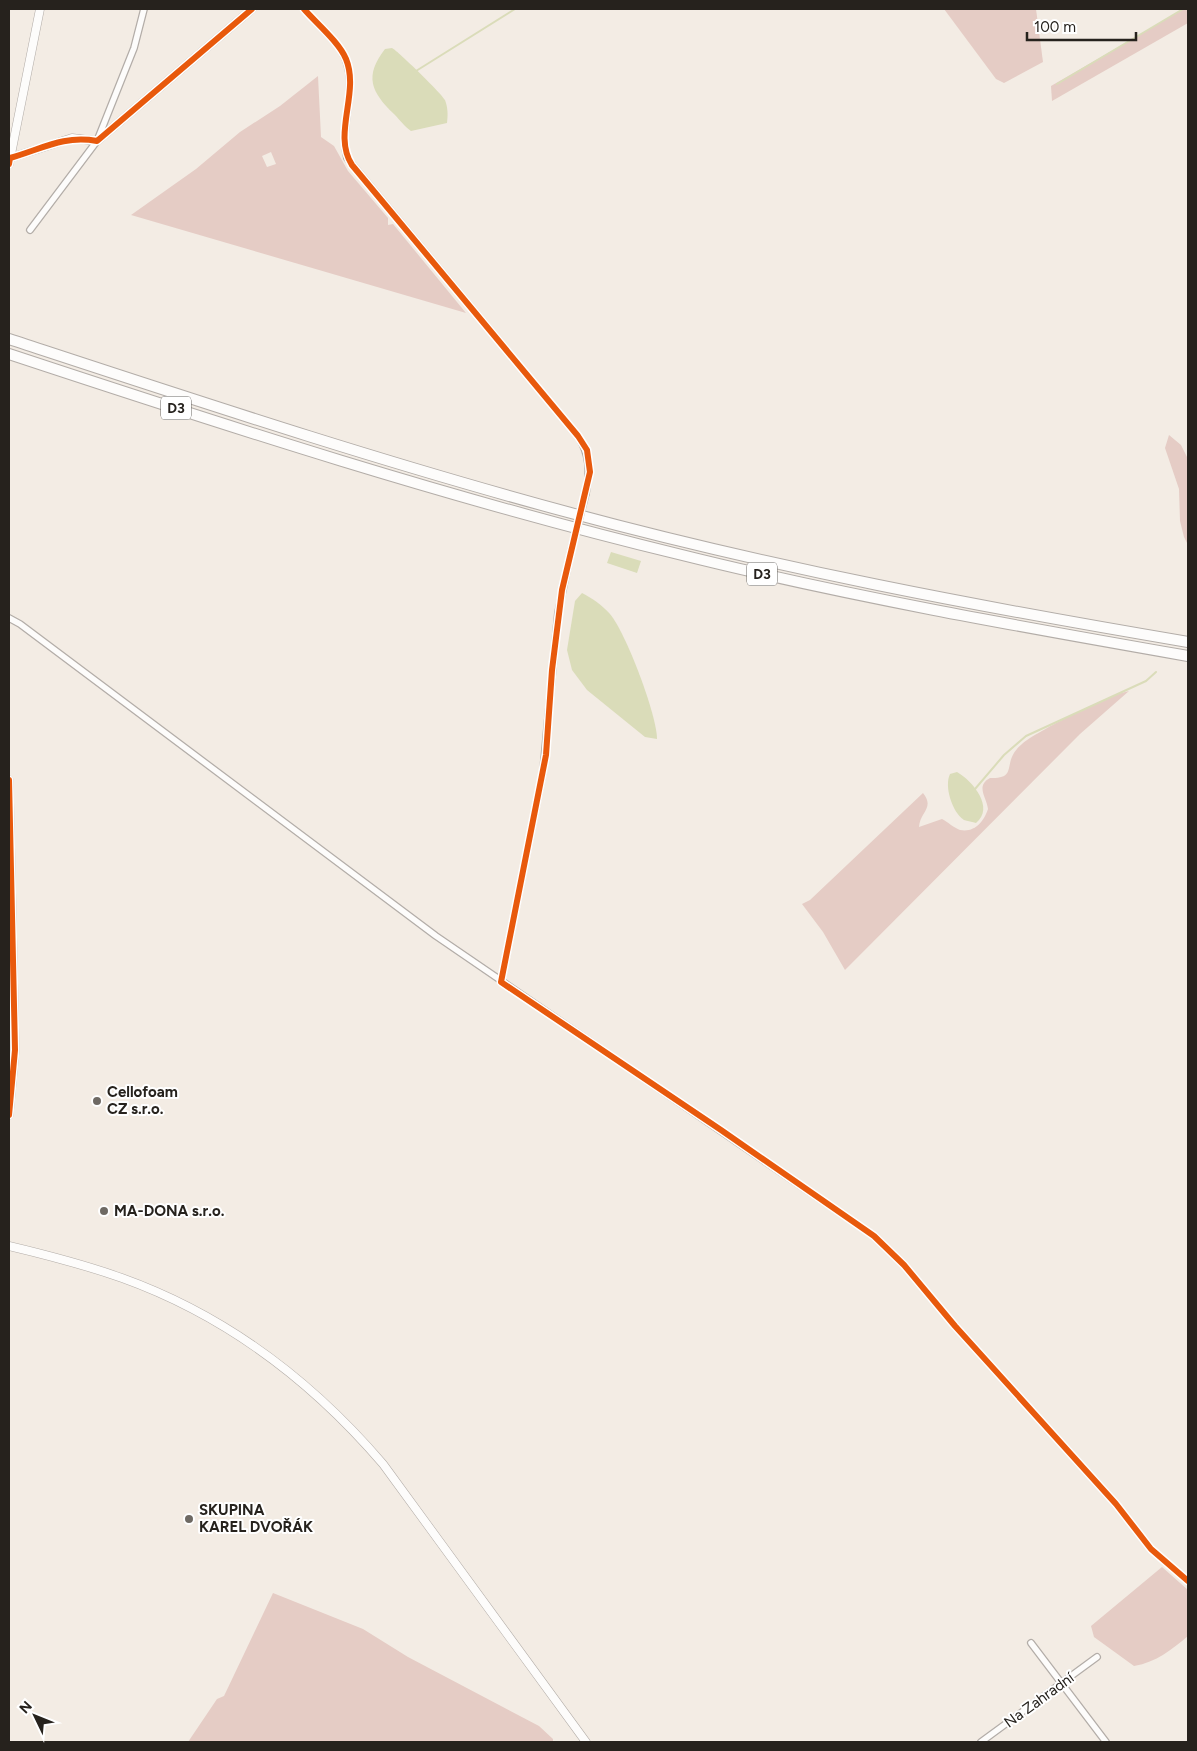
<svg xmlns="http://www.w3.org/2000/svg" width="1197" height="1751" viewBox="0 0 1197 1751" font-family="Figtree,sans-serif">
<rect width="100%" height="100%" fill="#f3ece4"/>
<g fill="#e5ccc5" fill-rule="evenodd">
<polygon points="944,9 1036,9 1043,62 1004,83 996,79"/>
<polygon points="1184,9 1188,9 1188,23 1052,101 1051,86"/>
<path d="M 318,76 L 321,137 L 334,146 L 348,171 L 388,218 L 388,225 L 393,224 L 466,313 L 131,215 L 196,169 L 240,132 L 280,106 ZM 271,152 L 276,164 L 267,167 L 262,156 Z"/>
<polygon points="1169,435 1181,445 1188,459 1188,545 1184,537 1180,521 1179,489 1165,448"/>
<path d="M 1129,691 L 1080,734 L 845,970 L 823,932 L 802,904 L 810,900 L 923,793 C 935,808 920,812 919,827 L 942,819 C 948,822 954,828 960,830 C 975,833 984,821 988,809 C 987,798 975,786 990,778 C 1020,779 1000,762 1022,744 C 1037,731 1111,694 1129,691 Z"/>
<path d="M 1162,1567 L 1188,1590 L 1188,1636 C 1171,1650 1157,1662 1134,1666 L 1094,1637 L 1091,1626 Z"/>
<polygon points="273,1593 363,1629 408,1657 539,1726 553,1739 553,1742 188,1742 217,1699 224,1696"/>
</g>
<g fill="#dadcb9">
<path d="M 392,48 C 398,51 443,95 445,100 C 448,108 448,115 447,123 L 411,131 C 405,127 400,120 394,114 C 371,92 364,76 385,49 Z"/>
<polygon points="611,552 641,561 637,573 607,563"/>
<path d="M 582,593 C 592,598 602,605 610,614 C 626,633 657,715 657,739 L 645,737 L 587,690 L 572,670 L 567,650 L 575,601 Z"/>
<path d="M 957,772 C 973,781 995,808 976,823 C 973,822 967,821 964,820 C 952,812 944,786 950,774 Z"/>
</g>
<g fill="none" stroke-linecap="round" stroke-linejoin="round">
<g stroke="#dadcb9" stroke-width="2">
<polyline points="416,71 515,9"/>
<polyline points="1057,84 1183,9"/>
<polyline points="975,789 1004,755 1026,736 1146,681 1156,672"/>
</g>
<g stroke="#b3ada8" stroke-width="8">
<g id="street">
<path d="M 304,9 C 313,20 337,41 342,52 C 361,84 338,124 347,158 L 578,436 C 590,455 590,471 586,493"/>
<polyline points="30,230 97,141 134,48 144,9"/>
<polyline points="9,618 20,624 436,936 874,1236 904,1265 955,1326 1116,1504 1151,1549 1188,1581"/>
<polyline points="501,982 543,771 558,613 571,551"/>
<polyline points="1031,1643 1106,1742"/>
<polyline points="981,1742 1097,1657"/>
</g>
</g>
<g stroke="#b3ada8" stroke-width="9">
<g id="secondary">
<polyline points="10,158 72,138 97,141 252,9"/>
<polyline points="9,164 40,9"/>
<polyline points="9,780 15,1050 9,1115"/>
<path d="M 9,1246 C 47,1255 85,1265 122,1278 C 225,1315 312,1381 383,1464 L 586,1742"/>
</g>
</g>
<g stroke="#b3ada8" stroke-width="12">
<g id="highway">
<path d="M 9,339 C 195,400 381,462 571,513 C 774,568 981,607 1188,642"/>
<path d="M 9,354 C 230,427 451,499 678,554 C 846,596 1017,626 1188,656"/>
</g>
</g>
<use href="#street" stroke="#fdfcfb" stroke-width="5.5"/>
<use href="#secondary" stroke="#fdfcfb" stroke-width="8"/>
<use href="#highway" stroke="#fdfcfb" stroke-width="10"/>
<g stroke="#b3ada8" stroke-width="8" stroke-linecap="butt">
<polyline id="street-bridge" points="571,551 586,493"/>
</g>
<use href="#street-bridge" stroke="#fdfcfb" stroke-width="5.5"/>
<g stroke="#fff" stroke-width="9">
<g id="cycleway">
<path d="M 304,9 C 316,23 339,42 346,59 C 360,93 332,134 352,165 L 578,436 L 587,450 L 590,472 L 562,590 L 552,670 L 546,755 L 501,982 L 721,1130 L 874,1236 L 904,1265 L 955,1326 L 1116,1504 L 1151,1549 L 1188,1581"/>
<path d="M 9,164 L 10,158 C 42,149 63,135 97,141 L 252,9"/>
<polyline points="9,780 15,1050 9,1115"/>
</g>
</g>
<use href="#cycleway" stroke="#e8590c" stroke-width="6"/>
</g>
<g fill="#6e6963" stroke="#fff" stroke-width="2">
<circle cx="97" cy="1101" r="5"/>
<circle cx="104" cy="1211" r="5"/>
<circle cx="189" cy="1519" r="5"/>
</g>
<g text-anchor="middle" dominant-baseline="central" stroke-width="4" stroke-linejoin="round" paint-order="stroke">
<g fill="#fff" stroke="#676461" stroke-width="1">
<rect x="161" y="396.5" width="30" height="23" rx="4"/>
<rect x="747" y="562.5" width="30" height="23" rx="4"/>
</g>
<g font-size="14" font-weight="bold" fill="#26221d">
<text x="176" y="408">D3</text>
<text x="762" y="574">D3</text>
</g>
<g font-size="15" font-weight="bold" fill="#26221d" stroke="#fff" text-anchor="start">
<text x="107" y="1092">Cellofoam<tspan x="107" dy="17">CZ s.r.o.</tspan></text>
<text x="114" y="1211">MA-DONA s.r.o.</text>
<text x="199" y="1510">SKUPINA<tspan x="199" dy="17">KAREL DVOŘÁK</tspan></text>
</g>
<g font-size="15" fill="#26221d" stroke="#fff">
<text transform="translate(1039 1700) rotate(-36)">Na Zahradní</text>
</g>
</g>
<rect width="1197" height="1751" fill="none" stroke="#26221d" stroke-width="20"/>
<g transform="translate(35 1716) rotate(313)" stroke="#ffffff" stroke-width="4" paint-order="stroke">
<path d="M0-4L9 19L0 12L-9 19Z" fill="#26221d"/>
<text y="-8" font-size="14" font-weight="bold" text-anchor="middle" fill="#26221d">N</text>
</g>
<path d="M1027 32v8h109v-8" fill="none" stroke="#26221d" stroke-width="2.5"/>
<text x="1034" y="32" font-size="15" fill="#26221d" stroke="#ffffff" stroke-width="4" paint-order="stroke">100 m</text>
</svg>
